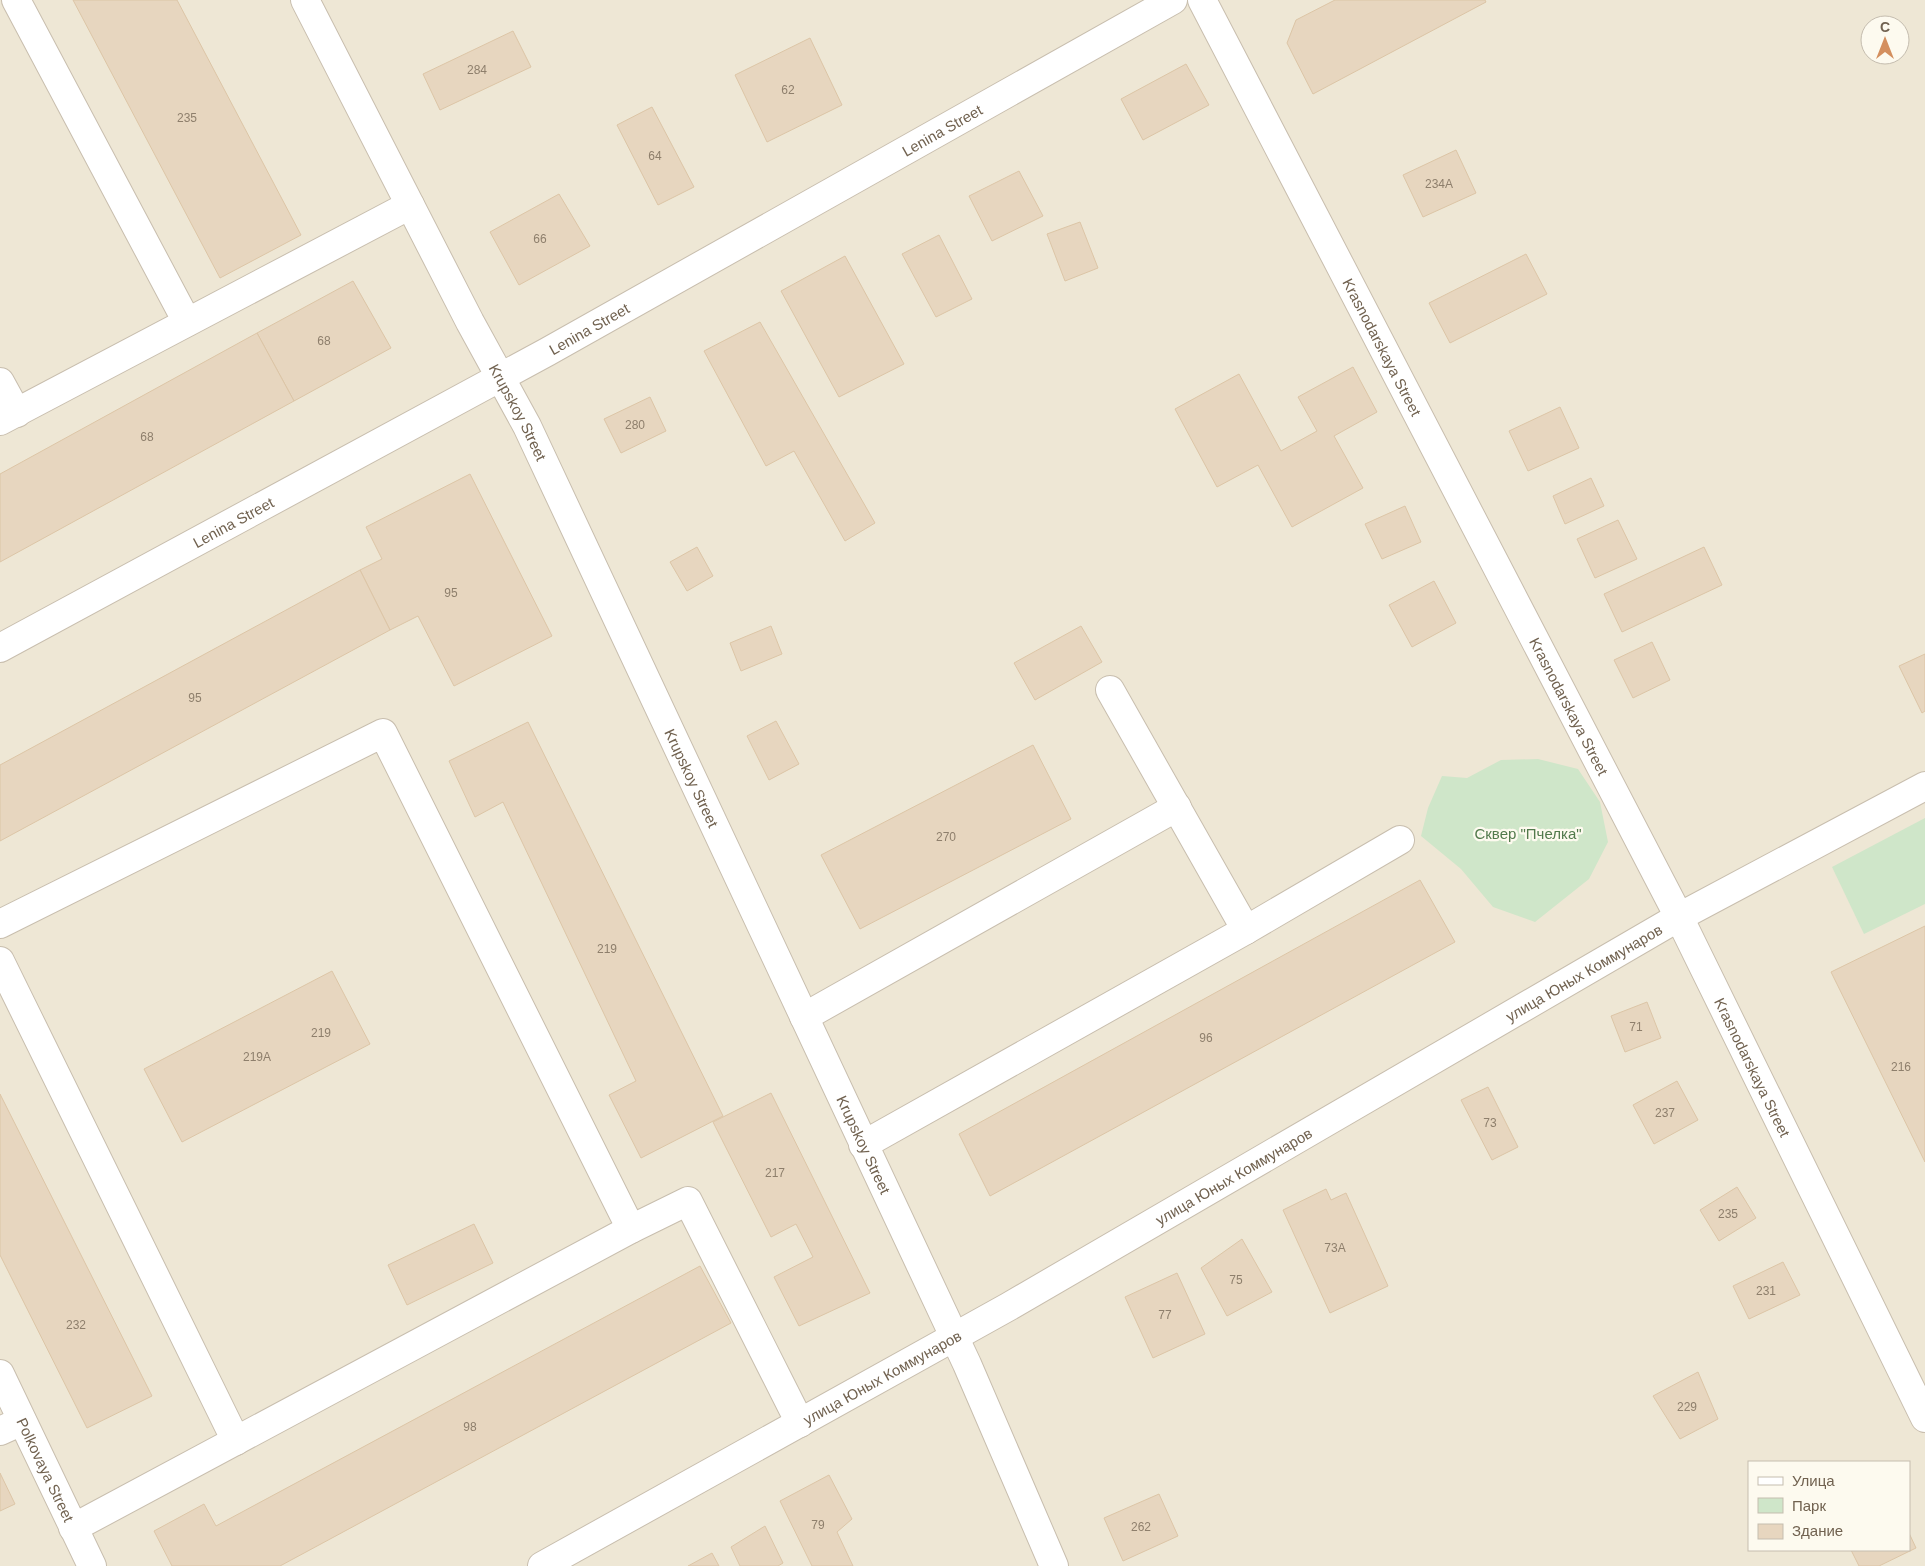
<svg xmlns="http://www.w3.org/2000/svg" width="1925" height="1566" viewBox="0 0 1925 1566" font-family="Arial,sans-serif">
<rect width="100%" height="100%" fill="#faf6e9"/>
<path fill="#eee7d5" fill-rule="evenodd" d="M 0,0 L 1925,0 L 1925,1566 L 0,1566 ZM 1870,25 L 1900,25 L 1900,55 L 1870,55 ZM 1749,1462 L 1909,1462 L 1909,1550 L 1749,1550 Z"/>
<g fill="#cfe6c9">
<polygon points="1538,759 1578,769 1600,802 1608,842 1589,879 1535,922 1493,907 1461,869 1421,836 1428,808 1442,776 1467,778 1501,760"/>
<polygon points="1925,818 1925,904 1864,934 1832,867"/>
</g>
<g fill="#e7d6bf" stroke="#dcc5a6">
<polygon points="73,0 177,0 301,235 220,278"/>
<polygon points="1335,0 1485,0 1486,2 1313,94 1287,43 1296,20"/>
<polygon points="513,31 531,67 440,110 423,74"/>
<polygon points="810,38 842,105 767,142 735,75"/>
<polygon points="1186,64 1209,105 1143,140 1121,99"/>
<polygon points="652,107 694,187 658,205 617,125"/>
<polygon points="1456,150 1476,193 1423,217 1403,175"/>
<polygon points="1019,171 1043,216 992,241 969,196"/>
<polygon points="559,194 590,246 519,285 490,232"/>
<polygon points="1080,222 1098,268 1065,281 1047,234"/>
<polygon points="939,235 972,299 936,317 902,254"/>
<polygon points="1526,254 1547,294 1450,343 1429,303"/>
<polygon points="845,256 904,364 839,397 781,291"/>
<polygon points="353,281 391,348 294,401 257,333"/>
<polygon points="760,322 875,523 845,541 794,451 766,466 704,351"/>
<polygon points="257,333 294,401 0,562 0,474"/>
<polygon points="1353,367 1377,412 1334,436 1363,488 1292,527 1258,465 1217,487 1175,409 1239,374 1281,451 1317,431 1298,397"/>
<polygon points="650,397 666,431 621,453 604,419"/>
<polygon points="1560,407 1579,448 1528,471 1509,431"/>
<polygon points="470,474 552,636 454,686 418,616 390,630 360,570 382,559 366,527"/>
<polygon points="1591,478 1604,506 1565,524 1553,496"/>
<polygon points="1405,506 1421,542 1382,559 1365,524"/>
<polygon points="1618,520 1637,559 1595,578 1577,539"/>
<polygon points="697,547 713,576 687,591 670,562"/>
<polygon points="1704,547 1722,585 1622,632 1604,594"/>
<polygon points="360,570 390,630 0,841 0,765"/>
<polygon points="1434,581 1456,623 1412,647 1389,605"/>
<polygon points="771,626 782,654 741,671 730,643"/>
<polygon points="1081,626 1102,662 1035,700 1014,663"/>
<polygon points="1652,642 1670,680 1633,698 1614,660"/>
<polygon points="1925,654 1925,711 1922,713 1899,666"/>
<polygon points="776,721 799,764 769,780 747,736"/>
<polygon points="528,722 723,1116 641,1158 609,1095 636,1081 503,802 475,817 449,761"/>
<polygon points="1033,745 1071,819 860,929 821,855"/>
<polygon points="1420,880 1455,942 990,1196 959,1134"/>
<polygon points="1925,926 1925,1162 1831,972"/>
<polygon points="332,971 370,1044 182,1142 144,1069"/>
<polygon points="1647,1002 1661,1038 1625,1052 1611,1016"/>
<polygon points="1677,1081 1698,1120 1654,1144 1633,1105"/>
<polygon points="1488,1087 1518,1147 1492,1160 1461,1100"/>
<polygon points="771,1093 870,1293 799,1326 774,1277 813,1257 796,1224 771,1237 713,1122"/>
<polygon points="0,1094 152,1396 87,1428 0,1255"/>
<polygon points="1737,1187 1756,1218 1719,1241 1700,1210"/>
<polygon points="1326,1189 1331,1200 1346,1193 1388,1286 1330,1313 1283,1210"/>
<polygon points="474,1224 493,1263 407,1305 388,1265"/>
<polygon points="1242,1239 1272,1292 1227,1316 1201,1268"/>
<polygon points="1783,1262 1800,1295 1749,1319 1733,1286"/>
<polygon points="700,1266 731,1323 280,1566 172,1566 154,1531 204,1504 216,1526"/>
<polygon points="1177,1273 1205,1334 1153,1358 1125,1297"/>
<polygon points="1698,1372 1718,1419 1680,1439 1653,1396"/>
<polygon points="0,1473 15,1504 0,1511"/>
<polygon points="829,1475 852,1519 837,1532 853,1566 812,1566 780,1501"/>
<polygon points="1159,1494 1178,1536 1123,1561 1104,1518"/>
<polygon points="765,1526 783,1563 778,1566 740,1566 731,1547"/>
<polygon points="1909,1533 1916,1548 1879,1566 1859,1566 1851,1550 1909,1550"/>
<polygon points="712,1553 719,1566 688,1566"/>
</g>
<g fill="none" stroke-linecap="round" stroke-linejoin="round">
<g stroke="#c8beae" stroke-width="30">
<g id="minor">
<polyline points="16,0 187,322"/>
<path id="s1" d="M 305,0 L 470,322 L 527,426 L 967,1364 L 1054,1566"/>
<path id="s2" d="M 1202,0 L 1679,917 L 1925,1418"/>
<polyline points="0,382 17,413"/>
<polyline points="0,421 410,205"/>
<path id="s3" d="M 0,648 L 547,352 L 1173,0"/>
<polyline points="1110,690 1246,930"/>
<polyline points="0,924 383,733 631,1229 688,1201 800,1423"/>
<polyline points="0,961 236,1441"/>
<polyline points="804,1017 1177,807"/>
<polyline points="863,1145 1246,930 1400,840"/>
<path id="s4" d="M 0,1374 L 92,1566"/>
<polyline points="0,1431 22,1421"/>
<polyline points="73,1528 631,1229"/>
<path id="s5" d="M 542,1566 L 1008,1307 L 1679,917 L 1925,786"/>
</g>
</g>
<use href="#minor" stroke="#fff" stroke-width="28"/>
</g>
<g text-anchor="middle" dominant-baseline="central" stroke-width="4.5" stroke-linejoin="round" paint-order="stroke">
<g font-size="12" fill="#8e7f6c">
<text x="477" y="70">284</text>
<text x="788" y="90">62</text>
<text x="187" y="118">235</text>
<text x="655" y="156">64</text>
<text x="1439" y="184">234А</text>
<text x="540" y="239">66</text>
<text x="324" y="341">68</text>
<text x="635" y="425">280</text>
<text x="147" y="437">68</text>
<text x="451" y="593">95</text>
<text x="195" y="698">95</text>
<text x="946" y="837">270</text>
<text x="607" y="949">219</text>
<text x="1636" y="1027">71</text>
<text x="321" y="1033">219</text>
<text x="1206" y="1038">96</text>
<text x="257" y="1057">219А</text>
<text x="1901" y="1067">216</text>
<text x="1665" y="1113">237</text>
<text x="1490" y="1123">73</text>
<text x="775" y="1173">217</text>
<text x="1728" y="1214">235</text>
<text x="1335" y="1248">73А</text>
<text x="1236" y="1280">75</text>
<text x="1766" y="1291">231</text>
<text x="1165" y="1315">77</text>
<text x="76" y="1325">232</text>
<text x="1687" y="1407">229</text>
<text x="470" y="1427">98</text>
<text x="818" y="1525">79</text>
<text x="1141" y="1527">262</text>
</g>
<g font-size="15" fill="#716250" stroke="#fdfaef">
<text stroke="none"><textPath href="#s3" startOffset="1075">Lenina Street</textPath></text>
<text stroke="none"><textPath href="#s3" startOffset="670">Lenina Street</textPath></text>
<text stroke="none"><textPath href="#s2" startOffset="391">Krasnodarskaya Street</textPath></text>
<text stroke="none"><textPath href="#s1" startOffset="464">Krupskoy Street</textPath></text>
<text stroke="none"><textPath href="#s3" startOffset="265">Lenina Street</textPath></text>
<text stroke="none"><textPath href="#s2" startOffset="796">Krasnodarskaya Street</textPath></text>
<text stroke="none"><textPath href="#s1" startOffset="869">Krupskoy Street</textPath></text>
<text stroke="none"><textPath href="#s5" startOffset="1199">улица Юных Коммунаров</textPath></text>
<text stroke="none"><textPath href="#s2" startOffset="1201">Krasnodarskaya Street</textPath></text>
<text stroke="none"><textPath href="#s1" startOffset="1274">Krupskoy Street</textPath></text>
<text stroke="none"><textPath href="#s5" startOffset="794">улица Юных Коммунаров</textPath></text>
<text stroke="none"><textPath href="#s5" startOffset="389">улица Юных Коммунаров</textPath></text>
<text stroke="none"><textPath href="#s4" startOffset="106">Polkovaya Street</textPath></text>
</g>
<g font-size="15" fill="#527a4c" stroke="#fdfaef">
<text x="1528" y="833">Сквер "Пчелка"</text>
</g>
</g>
<rect x="1748" y="1461" width="162" height="90" fill="#fdfaef" stroke="#c5bdaf"/>
<rect x="1758" y="1477" width="25" height="8" fill="#ffffff" stroke="#c5bdaf"/>
<text x="1792" y="1486" font-size="15" fill="#716250">Улица</text>
<rect x="1758" y="1498" width="25" height="15" fill="#cfe6c9" stroke="#c5bdaf"/>
<text x="1792" y="1511" font-size="15" fill="#716250">Парк</text>
<rect x="1758" y="1524" width="25" height="15" fill="#e7d6bf" stroke="#c5bdaf"/>
<text x="1792" y="1536" font-size="15" fill="#716250">Здание</text>
<g transform="translate(1885 40)"><circle r="24" fill="#fdfaef" stroke="#c5bdaf"/>
<path d="M0-4L9 19L0 12L-9 19Z" fill="#d48f5e"/>
<text y="-8" font-size="14" font-weight="bold" text-anchor="middle" fill="#716250">С</text>
</g>
</svg>
